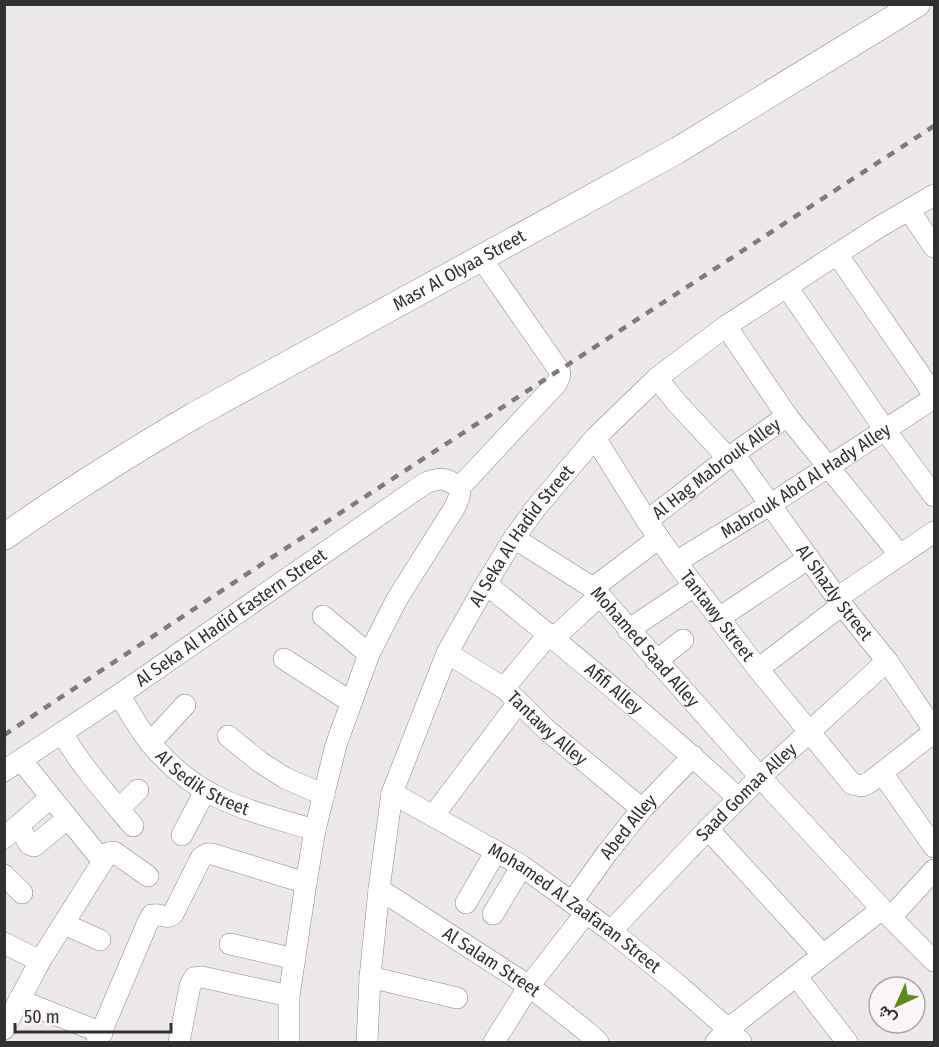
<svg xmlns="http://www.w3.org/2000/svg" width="939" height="1047" viewBox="0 0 939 1047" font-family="'Fira Sans Condensed',Vazirmatn,sans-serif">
<rect width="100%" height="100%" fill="#ede8eb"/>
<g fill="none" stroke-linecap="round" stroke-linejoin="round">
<g stroke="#8c888a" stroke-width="22">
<g id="minor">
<polyline points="909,210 934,247"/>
<polyline points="837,254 934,395"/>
<polyline points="787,287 885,430 934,496"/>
<polyline points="726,326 787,416 900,555"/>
<polyline points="657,378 676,402 728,458"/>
<path id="s1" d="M 595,438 L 647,521 L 676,562 L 758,669 L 852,784 L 862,786 L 870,782 L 934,732"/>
<path id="s2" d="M 734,454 L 842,605 L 887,661 L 934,730"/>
<path d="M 459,488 L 556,384 C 559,379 561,376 559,370 L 481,258"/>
<path id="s3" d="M 647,521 L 728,458 L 787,416"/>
<path id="s4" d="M 514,538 L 593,588 L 760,777 L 882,909 L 934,961"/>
<path id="s5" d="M 676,562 L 771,504 L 934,398"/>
<path id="s6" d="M 486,584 C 572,653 657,723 738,798"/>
<polyline points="593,588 659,538"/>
<polyline points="837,598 934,532"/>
<polyline points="323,616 369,654"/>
<polyline points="719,618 809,558"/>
<polyline points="628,630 694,586"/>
<polyline points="554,638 599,596"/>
<path id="s7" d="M 447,653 L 504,688 L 548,731 L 642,809"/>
<polyline points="284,659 351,702"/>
<polyline points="656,661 683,640"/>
<polyline points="758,669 842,605"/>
<polyline points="504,688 549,634"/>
<path id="s8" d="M 119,695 C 130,712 139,730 152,745 C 199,801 248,810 315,830"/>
<path d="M 62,733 C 82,767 108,796 133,826"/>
<polyline points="228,736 260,762 285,778 324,795"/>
<polyline points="150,743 185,705"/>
<path d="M 21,760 L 96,853 C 102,858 107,852 114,852 L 148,876"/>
<path id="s9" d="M 4,771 L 119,695 L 424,484 C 438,477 447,477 459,488"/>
<polyline points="882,773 934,847"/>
<path id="s10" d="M 392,793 L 522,866 L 611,931 L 676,983 L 728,1029 L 741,1042"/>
<polyline points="119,809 138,790"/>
<polyline points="433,816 518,703"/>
<polyline points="19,826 29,844 34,846 67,819"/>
<polyline points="708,829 823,955"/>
<polyline points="182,835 205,791"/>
<polyline points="4,838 50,798"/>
<polyline points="4,875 22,893"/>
<path id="s11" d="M 379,889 L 529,986 L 586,1031 L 598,1042"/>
<path id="s12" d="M 572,902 L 607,853 L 642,809 L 693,756"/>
<polyline points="466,903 496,851"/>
<polyline points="493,914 522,866"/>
<polyline points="891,917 934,870"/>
<polyline points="64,924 100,940"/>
<path id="s13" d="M 611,931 L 708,829 L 760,777 L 887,661"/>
<polyline points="4,943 40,961"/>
<polyline points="230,944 295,959"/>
<polyline points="796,976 847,1042"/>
<polyline points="370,977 457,998"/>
<polyline points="19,1000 102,1033"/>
<polyline points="4,1029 40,961 108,853"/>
<path d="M 97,1042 L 148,922 L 152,915 C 160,913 167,920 173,914 L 201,858 C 205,855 207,853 212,854 L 306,883"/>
<polyline points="179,1042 190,986 194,978 202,977 289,996"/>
<path d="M 289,1042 L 289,996 L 306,883 L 315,830 L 336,745 L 369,654 L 397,599 L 455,507 C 458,500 461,495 459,488"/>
<path id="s14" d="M 367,1042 L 370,977 L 379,889 L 392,793 L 447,653 L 486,584 L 514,538 L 535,509 L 595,438 L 657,378 L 726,326 L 879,227 L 934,195"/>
<polyline points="494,1042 529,986 586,913"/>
<polyline points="716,1042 728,1029 882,909"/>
</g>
</g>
<g stroke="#8c888a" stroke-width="27">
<g id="tertiary">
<path id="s15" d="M 4,537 C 66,493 130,453 195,415 L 678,150 L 917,4"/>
</g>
</g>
<use href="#minor" stroke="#fff" stroke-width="21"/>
<use href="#tertiary" stroke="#fff" stroke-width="26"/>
<polyline stroke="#7d7b7c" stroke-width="4.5" stroke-dasharray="8 8" stroke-linecap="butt" points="4,735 271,558 934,126"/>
</g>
<g text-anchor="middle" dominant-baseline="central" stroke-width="6" stroke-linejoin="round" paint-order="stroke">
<g font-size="18" fill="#313030" stroke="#fbf6f8">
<text stroke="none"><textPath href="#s15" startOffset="528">Masr Al Olyaa Street</textPath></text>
<text stroke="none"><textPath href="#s3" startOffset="87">Al Hag Mabrouk Alley</textPath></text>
<text stroke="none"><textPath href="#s5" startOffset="153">Mabrouk Abd Al Hady Alley</textPath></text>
<text stroke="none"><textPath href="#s14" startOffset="540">Al Seka Al Hadid Street</textPath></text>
<text stroke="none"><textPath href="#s2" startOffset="171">Al Shazly Street</textPath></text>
<text stroke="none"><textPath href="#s1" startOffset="216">Tantawy Street</textPath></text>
<text stroke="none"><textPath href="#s9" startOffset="274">Al Seka Al Hadid Eastern Street</textPath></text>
<text stroke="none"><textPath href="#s4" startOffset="172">Mohamed Saad Alley</textPath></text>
<text stroke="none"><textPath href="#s6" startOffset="165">Afifi Alley</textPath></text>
<text stroke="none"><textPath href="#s7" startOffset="126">Tantawy Alley</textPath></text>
<text stroke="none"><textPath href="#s8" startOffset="124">Al Sedik Street</textPath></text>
<text stroke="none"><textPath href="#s13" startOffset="194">Saad Gomaa Alley</textPath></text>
<text stroke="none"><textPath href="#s12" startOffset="94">Abed Alley</textPath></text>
<text stroke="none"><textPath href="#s10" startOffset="216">Mohamed Al Zaafaran Street</textPath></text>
<text stroke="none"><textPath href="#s11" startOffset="134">Al Salam Street</textPath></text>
</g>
</g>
<rect width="939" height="1047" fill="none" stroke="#313030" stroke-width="12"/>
<g transform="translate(897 1005) rotate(225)"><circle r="28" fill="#fbf6f8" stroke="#aaa7a8" stroke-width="1.5"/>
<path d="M0-4.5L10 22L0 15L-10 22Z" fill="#5f8a1a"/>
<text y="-9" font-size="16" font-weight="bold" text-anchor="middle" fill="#313030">ش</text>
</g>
<path d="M15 1023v9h156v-9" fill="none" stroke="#313030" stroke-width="3"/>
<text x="24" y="1023" font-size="18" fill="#313030" stroke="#fbf6f8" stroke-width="4.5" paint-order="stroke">50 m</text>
</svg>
